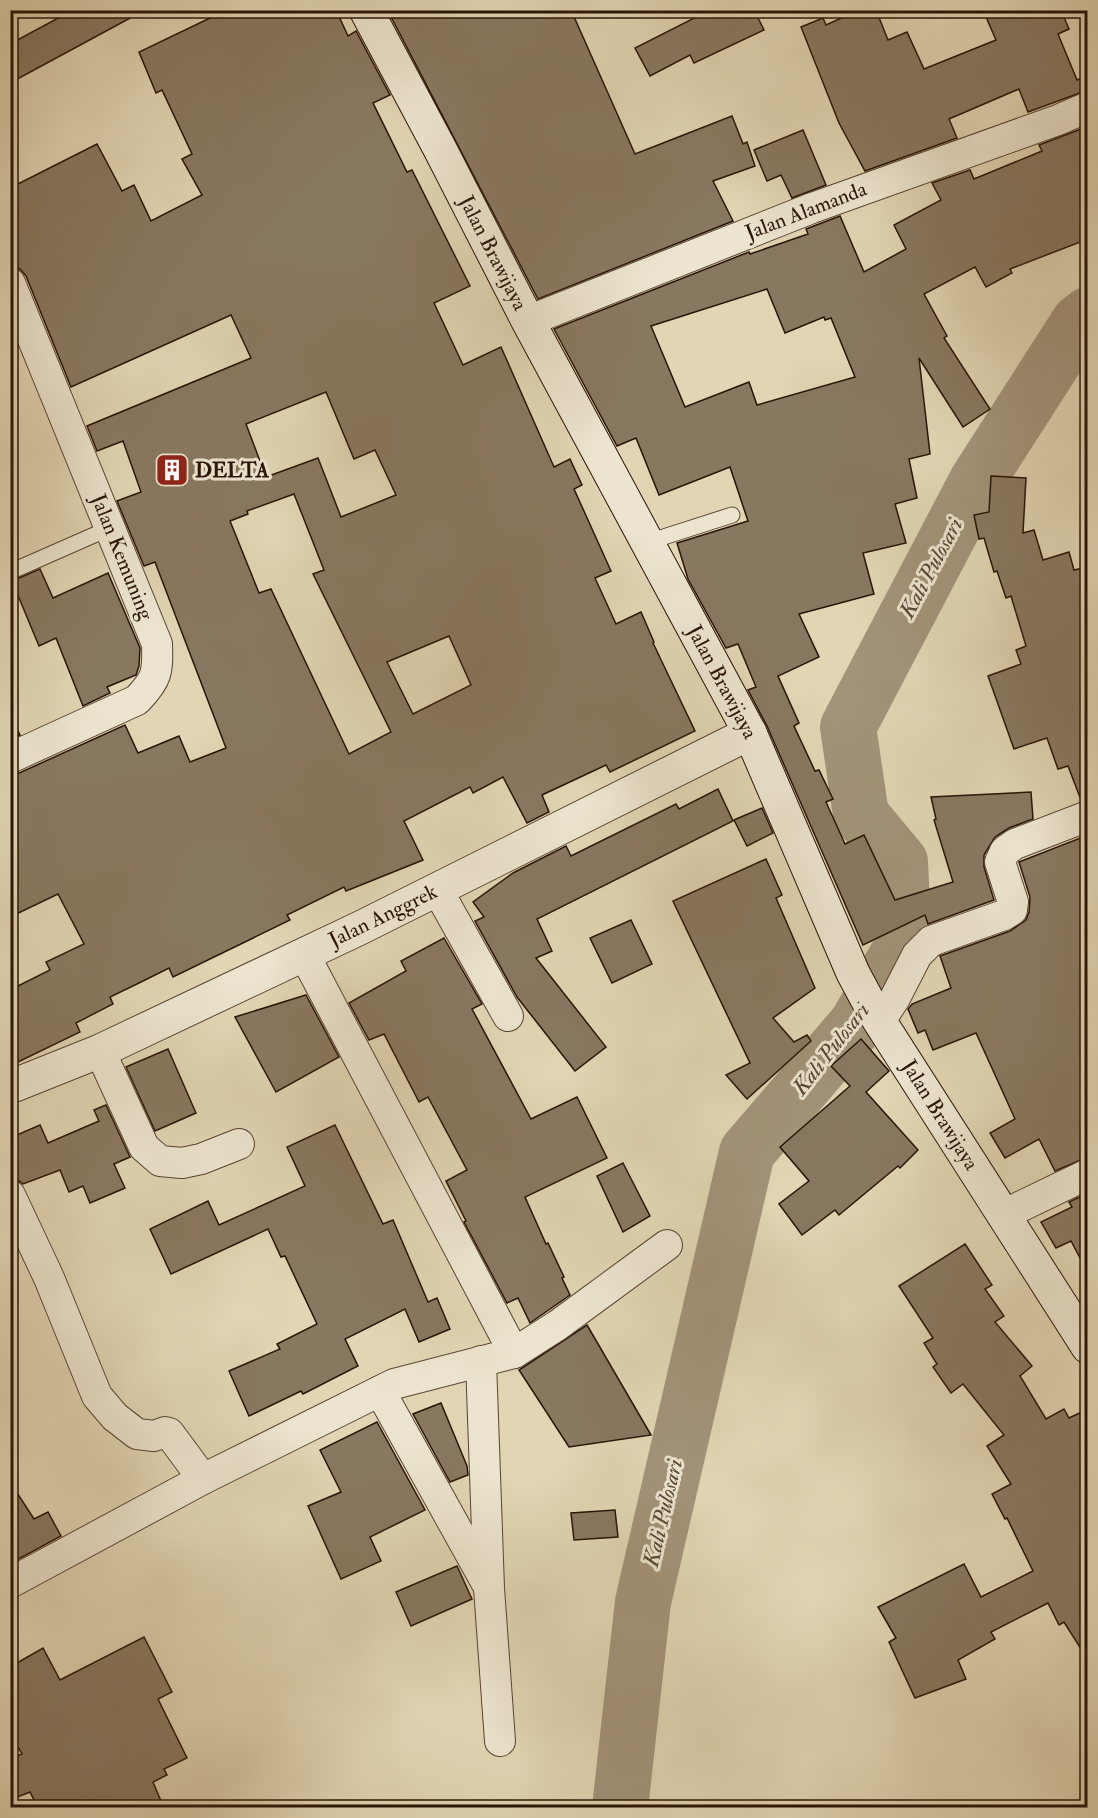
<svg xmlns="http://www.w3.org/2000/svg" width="1098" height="1818" viewBox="0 0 1098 1818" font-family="'IM FELL Double Pica',serif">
<rect width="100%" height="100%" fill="#e1d5b3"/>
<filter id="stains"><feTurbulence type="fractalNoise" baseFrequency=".00333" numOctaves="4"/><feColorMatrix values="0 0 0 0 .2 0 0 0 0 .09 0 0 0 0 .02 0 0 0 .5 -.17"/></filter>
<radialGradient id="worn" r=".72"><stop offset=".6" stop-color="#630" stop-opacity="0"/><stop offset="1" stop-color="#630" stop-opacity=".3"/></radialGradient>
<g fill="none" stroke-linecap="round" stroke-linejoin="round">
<polyline stroke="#a29379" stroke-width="56" points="620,1808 643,1602 747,1152 856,1025 904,944 900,862 861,815 848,727 977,481 1079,322 1088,315"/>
</g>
<g fill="#887860" stroke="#281407" stroke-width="1.5" fill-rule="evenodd">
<polygon points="73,10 145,10 10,83 10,44"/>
<path d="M 207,10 L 336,10 L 348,36 L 356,31 L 390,95 L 373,103 L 407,172 L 412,170 L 470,286 L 434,303 L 463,365 L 501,347 L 554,467 L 570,459 L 582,485 L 574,489 L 611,571 L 595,578 L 616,624 L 641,612 L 654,642 L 653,643 L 695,731 L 610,772 L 606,765 L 542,795 L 549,812 L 527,823 L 503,777 L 473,793 L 470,787 L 404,821 L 423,860 L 346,891 L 344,887 L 287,915 L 290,920 L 173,977 L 169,968 L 141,982 L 110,997 L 113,1004 L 76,1023 L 80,1032 L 18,1062 L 10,1047 L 10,990 L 50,970 L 46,962 L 84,944 L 58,894 L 10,917 L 10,775 L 17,774 L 125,725 L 138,753 L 179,736 L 190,762 L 226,748 L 155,562 L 144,566 L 117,501 L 141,492 L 123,441 L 97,451 L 87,426 L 251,358 L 231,315 L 71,387 L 26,276 L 20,269 L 10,266 L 10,188 L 97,144 L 122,191 L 134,185 L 151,221 L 202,195 L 182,159 L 192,154 L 162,90 L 156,93 L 139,52 L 210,18 ZM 326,392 L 354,459 L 375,450 L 396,495 L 341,517 L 318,458 L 266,477 L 246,424 ZM 294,494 L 324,570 L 313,574 L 391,732 L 349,754 L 271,589 L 259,593 L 230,521 L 248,514 L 247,511 ZM 449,636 L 471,685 L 413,714 L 387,662 Z"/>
<polygon points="394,10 571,10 635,154 732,116 743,144 747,142 755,166 713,181 733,221 538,299 389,13"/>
<polygon points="710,10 754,10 764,30 694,63 690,55 650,76 635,48"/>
<polygon points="859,10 876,10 888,40 907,32 924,69 996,40 983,10 1061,10 1069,29 1058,34 1077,80 1088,76 1088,90 1028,112 1019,89 949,119 957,138 865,171 839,123 801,27 823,18 826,25"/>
<path d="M 1084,128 L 1088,137 L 1088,239 L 1010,269 L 1012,273 L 986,287 L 975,267 L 924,294 L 947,336 L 944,338 L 990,409 L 963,427 L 919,358 L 930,454 L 909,459 L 917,498 L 895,504 L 906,543 L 863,553 L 874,594 L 799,614 L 819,657 L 778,676 L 799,723 L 794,726 L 815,771 L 819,770 L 833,799 L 826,802 L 845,844 L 864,835 L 895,900 L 953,882 L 934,820 L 936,819 L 931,797 L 1031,792 L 1033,819 L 1009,828 L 995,837 L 984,855 L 984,867 L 994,900 L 928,924 L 925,915 L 863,945 L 767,726 L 748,690 L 756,687 L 738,644 L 726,648 L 688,579 L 677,543 L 748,521 L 730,467 L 659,495 L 636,438 L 617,446 L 554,329 L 749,252 L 750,254 L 808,234 L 806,229 L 840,216 L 864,272 L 906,249 L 894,225 L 941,200 L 932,183 L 970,170 L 974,179 L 1042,151 L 1039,145 ZM 767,289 L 785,333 L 824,317 L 825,320 L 831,318 L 855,377 L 757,405 L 749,382 L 685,407 L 651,326 Z"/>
<polygon points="803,130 826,185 792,198 781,175 767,181 754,150"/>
<polygon points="991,476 1026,478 1023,533 1034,530 1043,560 1069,552 1074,570 1088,567 1088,799 1081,800 1068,766 1058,769 1047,738 1014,749 988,676 1021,664 1016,650 1026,646 1011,596 1006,598 997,571 994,572 984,538 979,539 974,515 989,512"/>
<polygon points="40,569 53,598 108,573 140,648 139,666 136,675 107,687 110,693 83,706 56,638 39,646 12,581"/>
<polygon points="10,714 20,735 10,739"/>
<polygon points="718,789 733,821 537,919 552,951 536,958 606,1047 575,1071 517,997 475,921 484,917 473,902 513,873 566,846 571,856 676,804 679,809"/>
<polygon points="762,808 773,833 747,846 734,820"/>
<polygon points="1088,835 1088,1157 1055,1171 1039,1139 1005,1158 990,1133 1015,1119 976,1033 933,1050 925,1030 918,1033 908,1009 912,1004 951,988 940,956 1010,931 1026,920 1029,912 1030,897 1019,862"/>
<polygon points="766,859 782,895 776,898 815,988 773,1018 794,1042 807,1035 811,1041 747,1099 726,1075 750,1063 673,901"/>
<polygon points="631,920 652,964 612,983 590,938"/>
<polygon points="444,938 482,1004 472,1009 531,1119 577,1097 607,1158 525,1197 546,1244 548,1243 564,1277 562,1278 570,1295 530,1323 518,1298 507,1303 464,1222 466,1221 446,1181 467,1170 428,1097 419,1102 384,1034 369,1040 349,1003 406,971 401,961"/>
<polygon points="306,995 339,1057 276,1092 235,1017"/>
<polygon points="861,1039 889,1071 866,1092 918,1150 900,1168 898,1166 839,1215 835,1210 802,1235 779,1204 809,1181 780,1147 850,1086 831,1066"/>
<polygon points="168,1049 196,1113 155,1131 126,1067"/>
<polygon points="106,1105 130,1157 114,1164 125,1188 90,1203 83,1186 69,1192 60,1170 23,1184 19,1181 10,1178 10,1138 40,1125 48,1143 99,1121 94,1110"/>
<polygon points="335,1125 383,1224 393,1220 428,1302 437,1298 450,1329 419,1342 405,1309 345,1339 358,1366 303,1394 301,1391 249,1416 229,1371 280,1349 277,1344 317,1324 285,1256 281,1257 268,1229 171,1274 150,1229 208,1201 219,1225 305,1186 287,1147"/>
<polygon points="623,1163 650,1216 623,1232 597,1176"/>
<polygon points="1088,1193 1088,1273 1071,1241 1056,1248 1041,1222 1072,1207 1069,1202"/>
<polygon points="965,1244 992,1285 985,1289 1004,1316 995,1322 1032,1366 1020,1376 1046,1419 1064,1409 1069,1418 1088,1409 1088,1660 1064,1622 1059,1625 1048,1603 991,1632 995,1639 958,1660 966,1679 915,1698 889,1642 896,1638 878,1607 964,1564 981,1597 1033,1571 1007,1518 1005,1519 992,1494 1011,1484 987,1446 1004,1435 963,1384 951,1393 933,1367 937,1364 924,1343 933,1338 899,1286"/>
<polygon points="587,1325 651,1435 569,1447 519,1370"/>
<polygon points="441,1403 467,1466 468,1475 450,1482 413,1414"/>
<polygon points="377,1422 425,1510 370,1537 381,1561 341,1579 308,1506 341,1492 320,1450"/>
<polygon points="10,1482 34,1519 48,1512 61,1536 15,1561 10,1551"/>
<polygon points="615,1510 618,1537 574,1540 571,1513"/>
<polygon points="457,1566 472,1599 411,1626 396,1592"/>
<polygon points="144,1637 172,1692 158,1699 187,1758 164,1769 167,1775 153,1782 164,1808 38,1808 30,1792 10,1800 10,1759 22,1754 10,1733 10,1667 43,1648 60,1680"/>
</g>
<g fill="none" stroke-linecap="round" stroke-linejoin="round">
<g stroke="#564432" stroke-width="17">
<g id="service">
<polyline points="648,542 732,515"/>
<polyline points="10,572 110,528"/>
</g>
</g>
<g stroke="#564432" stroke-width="32">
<g id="minor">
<path d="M 10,283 L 157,644 C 158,673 157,679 137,700 L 10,758"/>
<polyline points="528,321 812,208 1058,120 1088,107"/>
<polyline points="437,889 508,1016"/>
<polyline points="304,954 514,1353"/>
<polyline points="880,1021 895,998 917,955 931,941 1004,915 1012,910 1013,902 1000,862 1005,851 1015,844 1088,816"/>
<polyline points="100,1051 144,1147 160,1161 182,1163 201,1159 239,1144"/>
<polyline points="10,1195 49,1278 97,1396 115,1417 137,1434 154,1436 165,1432 169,1433 203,1479"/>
<polyline points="1003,1215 1088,1174"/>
<polyline points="481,1361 489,1588 500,1741"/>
<polyline points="380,1391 486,1582"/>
<polyline points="10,1583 203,1479 394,1384 514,1353 558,1325 667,1245"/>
</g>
</g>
<g stroke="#564432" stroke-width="35">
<polyline id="tertiary" points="10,1087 100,1051 360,928 750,733"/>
</g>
<g stroke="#281407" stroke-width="35">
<polyline id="secondary" points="366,10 440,149 528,321 750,733 853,973 875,1014 1088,1347"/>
</g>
<use href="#service" stroke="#ece4ce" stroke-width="15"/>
<use href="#minor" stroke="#ece4ce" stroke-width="30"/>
<use href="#tertiary" stroke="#ece4ce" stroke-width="33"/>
<use href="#secondary" stroke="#ece4ce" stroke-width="33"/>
</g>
<defs>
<g id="building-square" transform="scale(1.725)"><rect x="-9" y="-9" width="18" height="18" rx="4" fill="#8f2418" stroke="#ece4ce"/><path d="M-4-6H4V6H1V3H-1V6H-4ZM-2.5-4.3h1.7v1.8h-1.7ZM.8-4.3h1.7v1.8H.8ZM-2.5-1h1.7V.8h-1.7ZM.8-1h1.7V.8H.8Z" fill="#fff"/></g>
</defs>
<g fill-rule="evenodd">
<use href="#building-square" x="172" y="470"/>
</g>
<g text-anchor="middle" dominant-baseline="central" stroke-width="6" stroke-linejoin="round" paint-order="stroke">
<g font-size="21" fill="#281407" stroke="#ece4ce">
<text transform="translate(806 211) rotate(-21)">Jalan Alamanda</text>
<text transform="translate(493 253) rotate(63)">Jalan Brawijaya</text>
<text transform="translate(122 557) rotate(68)">Jalan Kemuning</text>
<text transform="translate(722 682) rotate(62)">Jalan Brawijaya</text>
<text transform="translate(383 916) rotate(-26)">Jalan Anggrek</text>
<text transform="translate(940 1115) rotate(58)">Jalan Brawijaya</text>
</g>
<g font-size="21" font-weight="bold" fill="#281407" stroke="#ece4ce" text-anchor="start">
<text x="195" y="470">DELTA</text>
</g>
<g font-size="22" font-style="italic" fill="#594735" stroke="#ece4ce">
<text transform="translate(931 568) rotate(-62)">Kali Pulosari</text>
<text transform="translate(831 1049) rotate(-52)">Kali Pulosari</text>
<text transform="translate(663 1513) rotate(-77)">Kali Pulosari</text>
</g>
</g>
<rect width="1098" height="1818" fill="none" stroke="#e1d5b3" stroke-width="36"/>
<rect x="12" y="12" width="1074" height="1794" fill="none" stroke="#281407" stroke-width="3"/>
<rect x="18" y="18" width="1062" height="1782" fill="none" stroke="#281407" stroke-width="1.5"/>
<rect width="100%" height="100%" filter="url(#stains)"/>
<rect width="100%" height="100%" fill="url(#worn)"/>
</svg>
